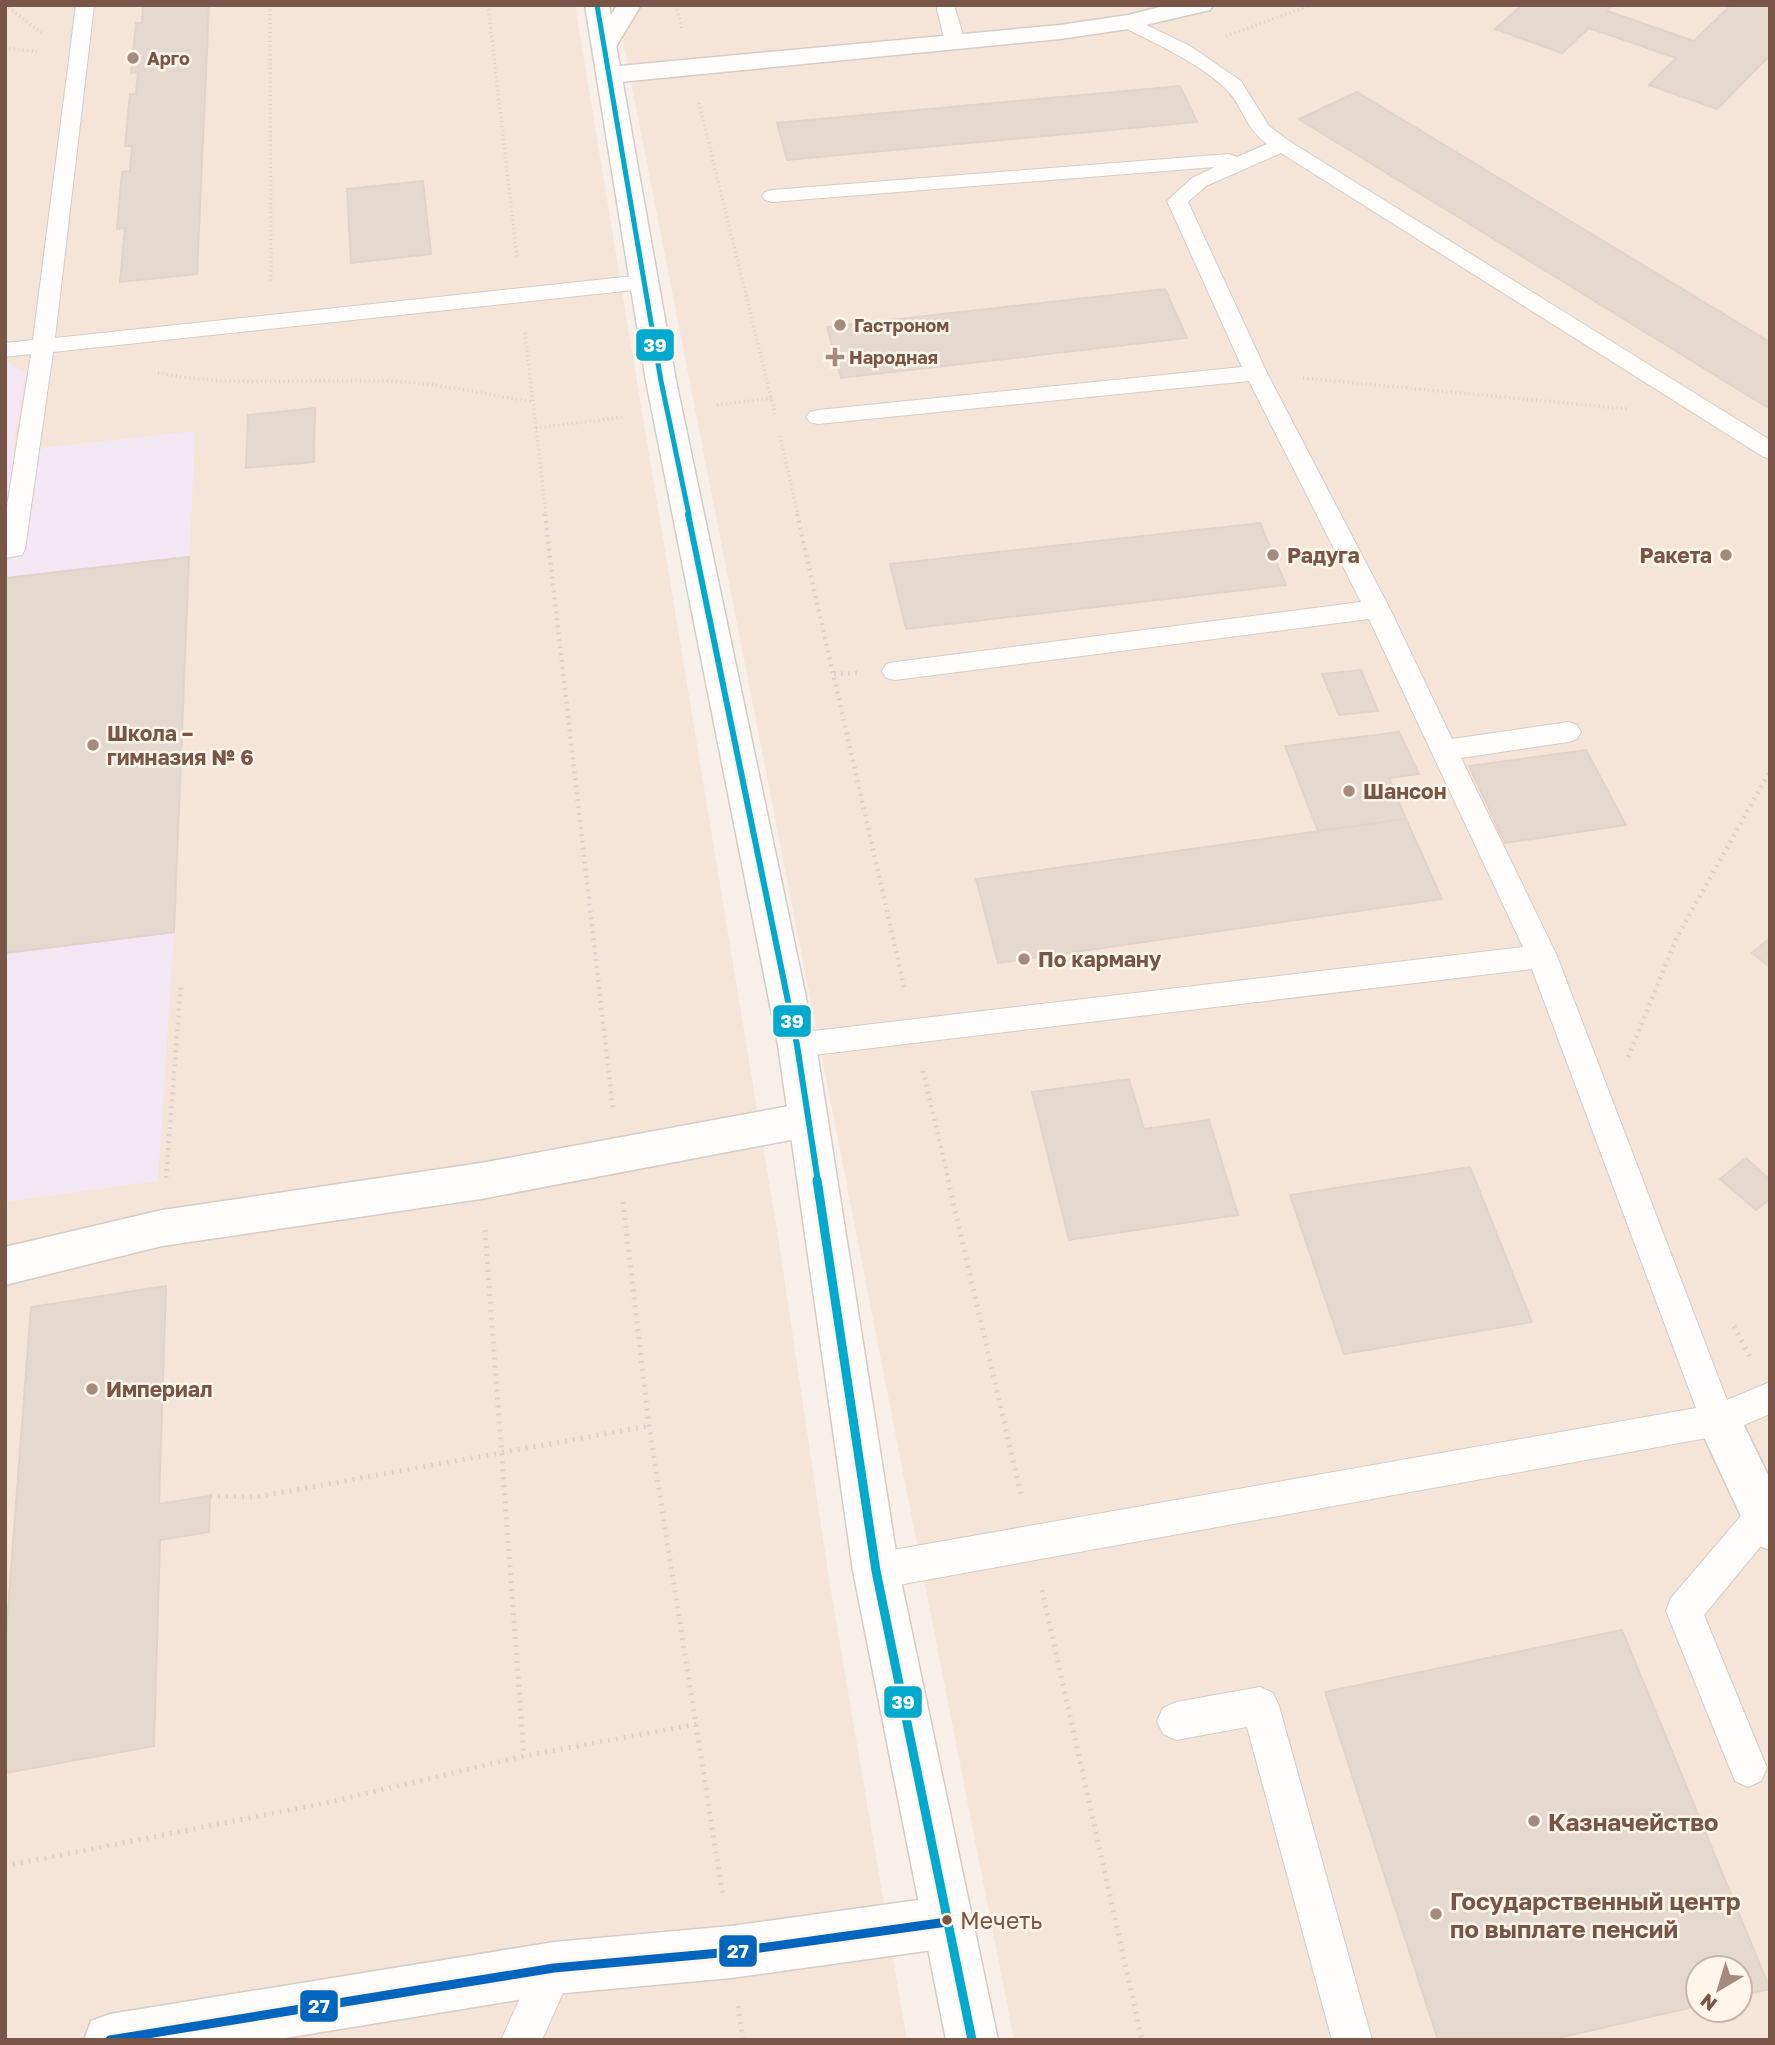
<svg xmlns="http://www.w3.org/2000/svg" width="1775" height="2045" viewBox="0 0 1775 2045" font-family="'Golos Text',sans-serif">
<rect width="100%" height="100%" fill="#f8f0e8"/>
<g fill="#f4e5d8" fill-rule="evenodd">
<polygon points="5,5 575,5 778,1236 829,1579 907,2040 5,2040"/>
<path d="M 616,5 L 1770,5 L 1770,2040 L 1014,2040 ZM 1698,1968 L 1740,1968 L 1740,2010 L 1698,2010 Z"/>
</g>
<polygon fill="#f2e7f2" points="5,361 26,373 13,451 195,431 174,932 158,1181 5,1202"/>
<g fill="#e5d8cf" stroke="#e1d3ca" stroke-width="2">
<polygon points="143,5 209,5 197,274 120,282 125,228 117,229 122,172 130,171 132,146 125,146 130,94 136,94 138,72 131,73 136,23 142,23"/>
<polygon points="1522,5 1613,5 1607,11 1694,41 1731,5 1770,5 1770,55 1717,109 1649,85 1676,58 1589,28 1562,53 1495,29"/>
<polygon points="1180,86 1197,122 787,160 777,123"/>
<polygon points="1357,92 1770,342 1770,409 1299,119"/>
<polygon points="423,181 431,254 351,263 347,189"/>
<polygon points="1165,289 1187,338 841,378 827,327"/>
<polygon points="315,408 314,462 246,468 248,415"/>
<polygon points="1260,523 1286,585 906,629 890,564"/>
<polygon points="189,557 174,932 5,953 6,578"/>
<polygon points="1361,670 1378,711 1339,715 1322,674"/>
<polygon points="1399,732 1419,774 1389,778 1406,819 1318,831 1285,746"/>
<polygon points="1586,750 1626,825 1505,843 1469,766"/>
<polygon points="1406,819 1442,899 998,963 976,879"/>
<polygon points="1770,938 1770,967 1752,953"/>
<polygon points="1129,1079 1144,1129 1209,1120 1238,1215 1069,1240 1032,1092"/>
<polygon points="1746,1158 1770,1180 1770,1199 1756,1210 1720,1179"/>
<polygon points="1470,1167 1532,1322 1344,1354 1290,1195"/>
<polygon points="166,1286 159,1504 210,1496 209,1532 160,1540 154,1746 5,1773 5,1648 31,1307"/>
<polygon points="1622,1630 1770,1989 1740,1996 1740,1968 1698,1968 1698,2006 1549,2040 1438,2040 1325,1692"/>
</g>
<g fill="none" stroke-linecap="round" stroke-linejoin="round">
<g stroke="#d6ccc5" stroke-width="2">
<g id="service">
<polygon points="76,5 94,5 55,338 643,275 651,277 654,282 651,287 643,289 53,352 25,549 22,555 5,558 5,519 31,354 5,357 5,343 33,340"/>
<polygon points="936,5 954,5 965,42 962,46 955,48 945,42"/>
<path d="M 1128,16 L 1190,46 L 1241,81 L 1269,126 L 1289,141 L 1770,440 L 1770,459 L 1762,456 L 1281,153 L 1206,186 L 1188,202 L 1267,373 L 1390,609 L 1452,739 L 1568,722 L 1577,725 L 1581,732 L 1577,739 L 1568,742 L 1461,758 L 1557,956 L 1727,1400 L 1770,1382 L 1770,1414 L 1718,1436 L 876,1589 L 863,1583 L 858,1571 L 863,1559 L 876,1553 L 1696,1408 L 1532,969 L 797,1057 L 786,1054 L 782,1045 L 786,1036 L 797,1033 L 1523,947 L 1369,619 L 895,680 L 886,678 L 882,671 L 886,664 L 895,662 L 1361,602 L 1249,381 L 818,424 L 810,422 L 806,417 L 810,412 L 818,410 L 1242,367 L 1167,201 L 1192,178 L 1215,167 L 772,202 L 765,200 L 762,196 L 765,192 L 772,190 L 1229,154 L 1237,157 L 1267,144 C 1244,127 1243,105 1225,88 C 1196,61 1156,44 1121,26 L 1119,22 L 1121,18 Z"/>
<polygon points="1764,1498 1770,1500 1770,1535 1704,1615 1767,1768 1761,1781 1748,1787 1735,1781 1666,1611 1671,1598 1752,1503"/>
<polygon points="1260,1687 1273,1693 1279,1706 1372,2040 1332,2040 1247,1727 1176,1740 1163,1734 1157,1721 1163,1708 1176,1702"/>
<polygon points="554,1948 568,1954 574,1968 542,2040 501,2040 540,1954"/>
</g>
</g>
<g stroke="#d6ccc5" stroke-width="3">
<g id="minor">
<polygon points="617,5 641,5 614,50 605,52 596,50 593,45"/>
<polygon points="1168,5 1213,5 1210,10 1128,29 1060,39 609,83 600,80 596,75 600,70 609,67 1060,25 1128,15"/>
<polygon points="806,1103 820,1108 826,1120 820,1132 806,1137 481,1199 162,1246 5,1285 5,1247 162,1210 481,1163"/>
<polygon points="1718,1399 1734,1405 1770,1479 1770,1550 1754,1544 1696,1420 1702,1405"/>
<polygon points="947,1896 965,1904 973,1922 965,1940 947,1948 731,1978 554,1994 273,2040 84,2040 91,2021 110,2014 554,1942 731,1926"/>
</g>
</g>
<g stroke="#d6ccc5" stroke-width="3">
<polygon id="tertiary" points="585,5 609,5 676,381 816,1045 899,1571 998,2040 946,2040 853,1571 778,1045 646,381"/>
</g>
<g stroke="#dbd0cb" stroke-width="3.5" stroke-dasharray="1 3.5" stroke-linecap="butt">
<polyline points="5,5 43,34"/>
<polyline points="270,5 271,284"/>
<polyline points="488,5 517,258"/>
<polyline points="676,5 682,29"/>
<polyline points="1226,36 1311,5"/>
<polyline points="5,48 39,52"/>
<polyline points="699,103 775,414"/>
<polyline points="525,333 546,515"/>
<path d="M 158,373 C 235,388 311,378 389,381 C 437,383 485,394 533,402"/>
<polyline points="1303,378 1628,409"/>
<polyline points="717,405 772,398"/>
<polyline points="536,428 623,417"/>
<polyline points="780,436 798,515"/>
</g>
<g stroke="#dbd0cb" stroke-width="4.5" stroke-dasharray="2 5" stroke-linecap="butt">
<polyline points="545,514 613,1110"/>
<polyline points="797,514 905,991"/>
<polyline points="834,674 857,673"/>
<polyline points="1628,1057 1677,937 1770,771"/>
<polyline points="923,1071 949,1182"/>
<polyline points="166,1178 181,983"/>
</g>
<g stroke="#dbd0cb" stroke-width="5" stroke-dasharray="2 6" stroke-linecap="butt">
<polyline points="948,1180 1022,1499"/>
<polyline points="623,1202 649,1426 723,1897"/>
<polyline points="485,1230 524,1756"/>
<polyline points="1734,1326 1751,1359"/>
<polyline points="210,1496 256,1497 649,1426"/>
<polyline points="1042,1590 1142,2040"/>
<polyline points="5,1866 326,1803 524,1756 697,1724"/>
<polyline points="738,2006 743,2040"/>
</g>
<use href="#service" fill="#fefdfc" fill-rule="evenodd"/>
<use href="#minor" fill="#fefdfc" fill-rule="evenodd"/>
<use href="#tertiary" fill="#fefdfc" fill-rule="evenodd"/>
<g stroke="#fff5ea" stroke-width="9">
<polyline id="bus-1-far2" points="597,5 661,381 689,515"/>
</g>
<g stroke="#fff5ea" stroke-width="11">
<polyline id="bus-1-far1" points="688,514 797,1045 818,1182"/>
</g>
<g stroke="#fff5ea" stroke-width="14">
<polyline id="bus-1" points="817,1180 876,1571 972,2040"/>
</g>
<g stroke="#fff5ea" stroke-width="14">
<polyline id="bus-2" points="110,2040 554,1968 731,1952 947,1922"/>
</g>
<use href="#bus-1-far2" stroke="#00a9ce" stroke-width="5"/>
<use href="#bus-1-far1" stroke="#00a9ce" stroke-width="6"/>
<use href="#bus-1" stroke="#00a9ce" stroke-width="9"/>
<use href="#bus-2" stroke="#0065bd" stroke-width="9"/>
</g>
<g fill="#a58b7f" stroke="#fff5ea" stroke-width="2.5">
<circle cx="133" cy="58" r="7"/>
<circle cx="840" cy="325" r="7"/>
<path d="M831.5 346.5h7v7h7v7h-7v7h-7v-7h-7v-7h7z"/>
<circle cx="1273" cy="555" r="7"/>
<circle cx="1726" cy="555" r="7"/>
<circle cx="93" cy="745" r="7"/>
<circle cx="1349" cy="791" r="7"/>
<circle cx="1024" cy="959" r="7"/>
<circle cx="92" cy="1389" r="7"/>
<circle cx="1534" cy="1821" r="7"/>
<circle cx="1436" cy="1914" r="7"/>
</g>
<circle fill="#785546" stroke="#fff5ea" stroke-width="2.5" cx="947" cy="1920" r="6"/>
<g text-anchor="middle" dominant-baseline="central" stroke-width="5" stroke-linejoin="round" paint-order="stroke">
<g font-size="18" font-weight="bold" fill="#785546" stroke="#fff5ea" text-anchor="start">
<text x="147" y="58">Арго</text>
<text x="854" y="325">Гастроном</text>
<text x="849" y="357">Народная</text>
</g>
<g font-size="21" font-weight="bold" fill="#785546" stroke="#fff5ea" text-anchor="start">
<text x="1287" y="555">Радуга</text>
<text x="1712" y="555" text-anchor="end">Ракета</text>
<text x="107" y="733">Школа –<tspan x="107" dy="24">гимназия № 6</tspan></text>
<text x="1363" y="791">Шансон</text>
<text x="1038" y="959">По карману</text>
<text x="106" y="1389">Империал</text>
</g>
<g font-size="23" fill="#785546" stroke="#fff5ea" text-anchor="start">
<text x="960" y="1920">Мечеть</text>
</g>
<g font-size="24" font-weight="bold" fill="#785546" stroke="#fff5ea" text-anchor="start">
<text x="1548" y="1821">Казначейство</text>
<text x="1450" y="1900">Государственный центр<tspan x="1450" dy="28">по выплате пенсий</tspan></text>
</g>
</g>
<g stroke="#fff5ea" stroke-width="2.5">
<rect x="635" y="328" width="40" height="34" rx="7" fill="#00a9ce"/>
<rect x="772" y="1004" width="40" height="34" rx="7" fill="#00a9ce"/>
<rect x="883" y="1685" width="40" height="34" rx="7" fill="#00a9ce"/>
<rect x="718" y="1934" width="40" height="34" rx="7" fill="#0065bd"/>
<rect x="299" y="1989" width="40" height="34" rx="7" fill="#0065bd"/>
</g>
<g font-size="19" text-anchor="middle" font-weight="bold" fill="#fff">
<text x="655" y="352">39</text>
<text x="792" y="1028">39</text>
<text x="903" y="1709">39</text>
<text x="738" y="1958">27</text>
<text x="319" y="2013">27</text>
</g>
<rect width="1775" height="2045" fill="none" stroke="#785546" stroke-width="14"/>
<g transform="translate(1719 1989) rotate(218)"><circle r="33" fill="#fff5ea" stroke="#c9b5a8" stroke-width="2"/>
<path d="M0-5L12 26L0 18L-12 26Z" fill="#a58b7f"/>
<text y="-10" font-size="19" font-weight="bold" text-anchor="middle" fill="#785546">N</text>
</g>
</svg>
